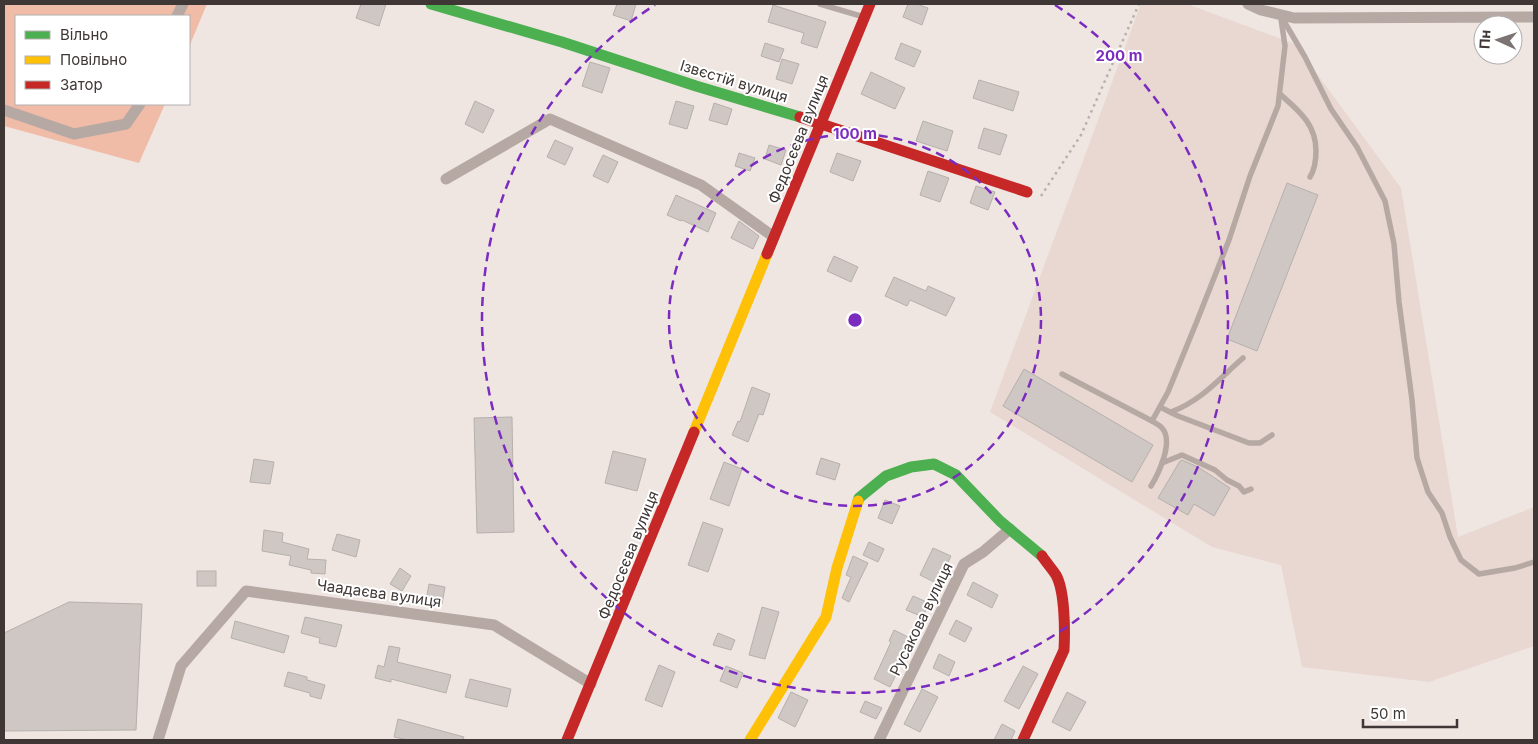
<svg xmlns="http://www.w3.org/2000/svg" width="1538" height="744" viewBox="0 0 1538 744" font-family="Inter,sans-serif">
<rect width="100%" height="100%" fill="#efe6e2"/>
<polygon fill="#e9d7d1" points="1141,4 1187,4 1295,44 1401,188 1458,537 1534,507 1534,646 1429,682 1302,667 1281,565 1212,547 990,412"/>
<polygon fill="#f0bca8" points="4,4 207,4 189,47 189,16 16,16 16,104 165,104 139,163 4,126"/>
<g fill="#cec7c4" stroke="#b6b0ad">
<polygon points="361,4 386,4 379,26 356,18"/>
<polygon points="617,4 636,4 631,21 613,15"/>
<polygon points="908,4 917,4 928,8 922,25 903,17"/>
<polygon points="773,5 826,22 817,48 801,43 804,33 768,22"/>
<polygon points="765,43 784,49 779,62 761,56"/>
<polygon points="901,43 921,51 914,67 895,59"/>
<polygon points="782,59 799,64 792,84 776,79"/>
<polygon points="590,62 610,68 602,93 582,86"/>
<polygon points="871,72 905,88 895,109 861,94"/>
<polygon points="979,80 1019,92 1013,111 973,98"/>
<polygon points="475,101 494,110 483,133 465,124"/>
<polygon points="676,101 694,106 687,129 669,124"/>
<polygon points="714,103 732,109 727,125 709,120"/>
<polygon points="923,121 953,131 947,151 916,141"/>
<polygon points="984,128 1007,135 1000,155 978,148"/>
<polygon points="555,140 573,148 565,165 547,157"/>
<polygon points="769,145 786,150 781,165 765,159"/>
<polygon points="739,153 755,158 750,171 735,166"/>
<polygon points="837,153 861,161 853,181 830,172"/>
<polygon points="603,155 618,162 608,183 593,176"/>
<polygon points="928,171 949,178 940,202 920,195"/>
<polygon points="1287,183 1318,195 1257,351 1227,339"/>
<polygon points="976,186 995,192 988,210 970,203"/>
<polygon points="676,195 716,213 708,232 682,220 681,221 667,215"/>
<polygon points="739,221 759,236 753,249 731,238"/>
<polygon points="834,256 858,267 851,282 827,271"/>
<polygon points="894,277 926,291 928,286 955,298 946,316 910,300 907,306 885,296"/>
<polygon points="1024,369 1153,445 1132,482 1003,406"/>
<polygon points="752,387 770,394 763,415 759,414 748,442 732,435 738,421 740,422"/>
<polygon points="512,417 514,532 477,533 474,418"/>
<polygon points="613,451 646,459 637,491 605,483"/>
<polygon points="821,458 840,464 835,480 816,474"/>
<polygon points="254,459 274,462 270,484 250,482"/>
<polygon points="1182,460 1198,467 1230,488 1214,516 1194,504 1188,515 1158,498 1180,461"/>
<polygon points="724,462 742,469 729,506 710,499"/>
<polygon points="885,500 900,506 892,524 878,518"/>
<polygon points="703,522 723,529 708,572 688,565"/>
<polygon points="264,530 283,533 282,542 309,549 307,559 326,560 325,574 311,573 311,570 289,565 291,556 262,551"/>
<polygon points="337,534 360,540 356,557 332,550"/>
<polygon points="869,542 884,549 878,562 863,555"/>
<polygon points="933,548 951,556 938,584 920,575"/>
<polygon points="853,556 868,563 849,602 842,598 851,577 846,575"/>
<polygon points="400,568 411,576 402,591 390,584"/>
<rect x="197" y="571" width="19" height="15"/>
<polygon points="973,582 998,595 992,608 967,595"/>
<polygon points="429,584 445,587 442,604 426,601"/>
<polygon points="913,596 929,603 923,617 906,610"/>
<polygon points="69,602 142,604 136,730 4,731 4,633"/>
<polygon points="762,607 779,612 765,659 749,655"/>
<polygon points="305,617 342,625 336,647 319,643 320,638 301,633"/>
<polygon points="956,620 972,628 965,642 949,634"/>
<polygon points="235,621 289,636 284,653 231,638"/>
<polygon points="894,630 914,640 907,655 906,654 890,687 874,679 891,642 889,641"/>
<polygon points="718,633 735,640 731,650 713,645"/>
<polygon points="389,646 400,648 397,662 451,675 446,693 391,679 391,682 375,678 378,665 384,667"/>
<polygon points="939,654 955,662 949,676 933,668"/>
<polygon points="659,665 675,672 662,707 645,700"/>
<polygon points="726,666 743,673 737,688 720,681"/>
<polygon points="1023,666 1038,674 1019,709 1004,701"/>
<polygon points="288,672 307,677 307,680 325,685 321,699 310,696 310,693 284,686"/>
<polygon points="470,679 511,689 507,707 465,697"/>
<polygon points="922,689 938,697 920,732 904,724"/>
<polygon points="791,692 808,700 795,727 778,718"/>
<polygon points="1067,692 1086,702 1070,731 1052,722"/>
<polygon points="865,701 882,708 876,719 860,712"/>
<polygon points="398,719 464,737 463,740 408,740 394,737"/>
<polygon points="1002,724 1015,731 1011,740 994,740"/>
</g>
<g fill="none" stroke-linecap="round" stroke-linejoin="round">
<polyline stroke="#b9b0ac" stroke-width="2.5" stroke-dasharray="2.5 4" stroke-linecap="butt" points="1041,196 1081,135 1139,4"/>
<g stroke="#b6a9a4" stroke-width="5.5">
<polyline points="820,4 864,17"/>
<polyline points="1281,16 1305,57 1331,109 1357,147 1385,201 1394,244 1399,302 1412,400 1417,458 1428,492 1442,513 1450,537 1461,560 1479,574 1515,568 1534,562"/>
<path d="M 1280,94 C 1299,111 1316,124 1316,151 C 1316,161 1315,169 1310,177"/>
<polyline points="1062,374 1152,421 1168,392 1197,321 1229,240 1250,176 1278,106 1285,46 1281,19"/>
<polyline points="1160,407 1178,416 1249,443 1260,443 1272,435"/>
<path d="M 1171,412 C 1201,401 1220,378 1243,358"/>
<polyline points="1162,463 1182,455 1215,470 1227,480 1239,486 1244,492 1251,489"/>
<path d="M 1151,486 C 1159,473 1174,441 1162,428 C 1160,425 1155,423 1152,421"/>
</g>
<g stroke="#b6a9a4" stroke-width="11">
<polyline points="1248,4 1261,10 1294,18 1534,17"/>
<polyline points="177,16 183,4"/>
<polyline points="4,110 74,134 126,124 140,104"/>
<polyline points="446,179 550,119 701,185 774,237"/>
<polyline points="158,740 181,666 246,591 494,625 591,684"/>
<polyline points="879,740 964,564 983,552 1010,529"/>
</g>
<g stroke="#4caf50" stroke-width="11">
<polyline points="431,4 562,42 696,86 800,117"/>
<polyline points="858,501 859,498 886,476 911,467 934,464 956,475 1000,521 1042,556"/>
</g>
<g stroke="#ffc107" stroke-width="11">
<polyline points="694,432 767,254"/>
<polyline points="750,740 826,617 837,568 858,501"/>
</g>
<g stroke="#c62828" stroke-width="11">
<polyline points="800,117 1027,192"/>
<polyline points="767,254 870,4"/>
<polyline points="567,740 694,432"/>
<path d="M 1023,740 L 1064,650 C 1065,631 1065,591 1056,575 C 1052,569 1046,562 1042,556"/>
</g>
</g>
<g fill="none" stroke="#7b2cbf" stroke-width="2.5" stroke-dasharray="9 6">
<circle cx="855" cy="320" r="186"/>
<path d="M1055 5A373 373 0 1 1 655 5"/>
</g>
<g text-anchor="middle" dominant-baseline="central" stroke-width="4" stroke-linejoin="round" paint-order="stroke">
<g font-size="15" fill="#3e3735" stroke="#fff">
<text transform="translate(734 81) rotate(17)">Ізвєстій вулиця</text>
<text transform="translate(798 139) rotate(-68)">Федосєєва вулиця</text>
<text transform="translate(628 555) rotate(-68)">Федосєєва вулиця</text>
<text transform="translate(379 593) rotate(8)">Чаадаєва вулиця</text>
<text transform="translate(921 619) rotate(-64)">Русакова вулиця</text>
</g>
</g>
<circle cx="855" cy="320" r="8" fill="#7b2cbf" stroke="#fff" stroke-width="2.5"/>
<g font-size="15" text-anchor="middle" font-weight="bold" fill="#7b2cbf" stroke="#fff" stroke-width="4" stroke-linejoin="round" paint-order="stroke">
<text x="1119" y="61">200 m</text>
<text x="855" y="139">100 m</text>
</g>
<rect width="1538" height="744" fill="none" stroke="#3e3735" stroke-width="10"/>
<rect x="15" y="15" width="175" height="90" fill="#ffffff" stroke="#b2afae"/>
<rect x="25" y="31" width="25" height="8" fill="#4caf50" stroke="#b2afae"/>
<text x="60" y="40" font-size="15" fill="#3e3735">Вільно</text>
<rect x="25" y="56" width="25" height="8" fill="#ffc107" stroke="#b2afae"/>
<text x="60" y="65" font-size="15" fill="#3e3735">Повільно</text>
<rect x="25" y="81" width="25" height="8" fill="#c62828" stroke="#b2afae"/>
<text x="60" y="90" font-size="15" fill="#3e3735">Затор</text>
<g transform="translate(1498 40) rotate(273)"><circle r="24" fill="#ffffff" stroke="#b2afae"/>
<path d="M0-4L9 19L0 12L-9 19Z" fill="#7c7472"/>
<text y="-8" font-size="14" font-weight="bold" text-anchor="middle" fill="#3e3735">Пн</text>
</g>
<path d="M1363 719v8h94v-8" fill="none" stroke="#3e3735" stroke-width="2.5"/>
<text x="1370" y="719" font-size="15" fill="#3e3735" stroke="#ffffff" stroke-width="4" paint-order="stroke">50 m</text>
</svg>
